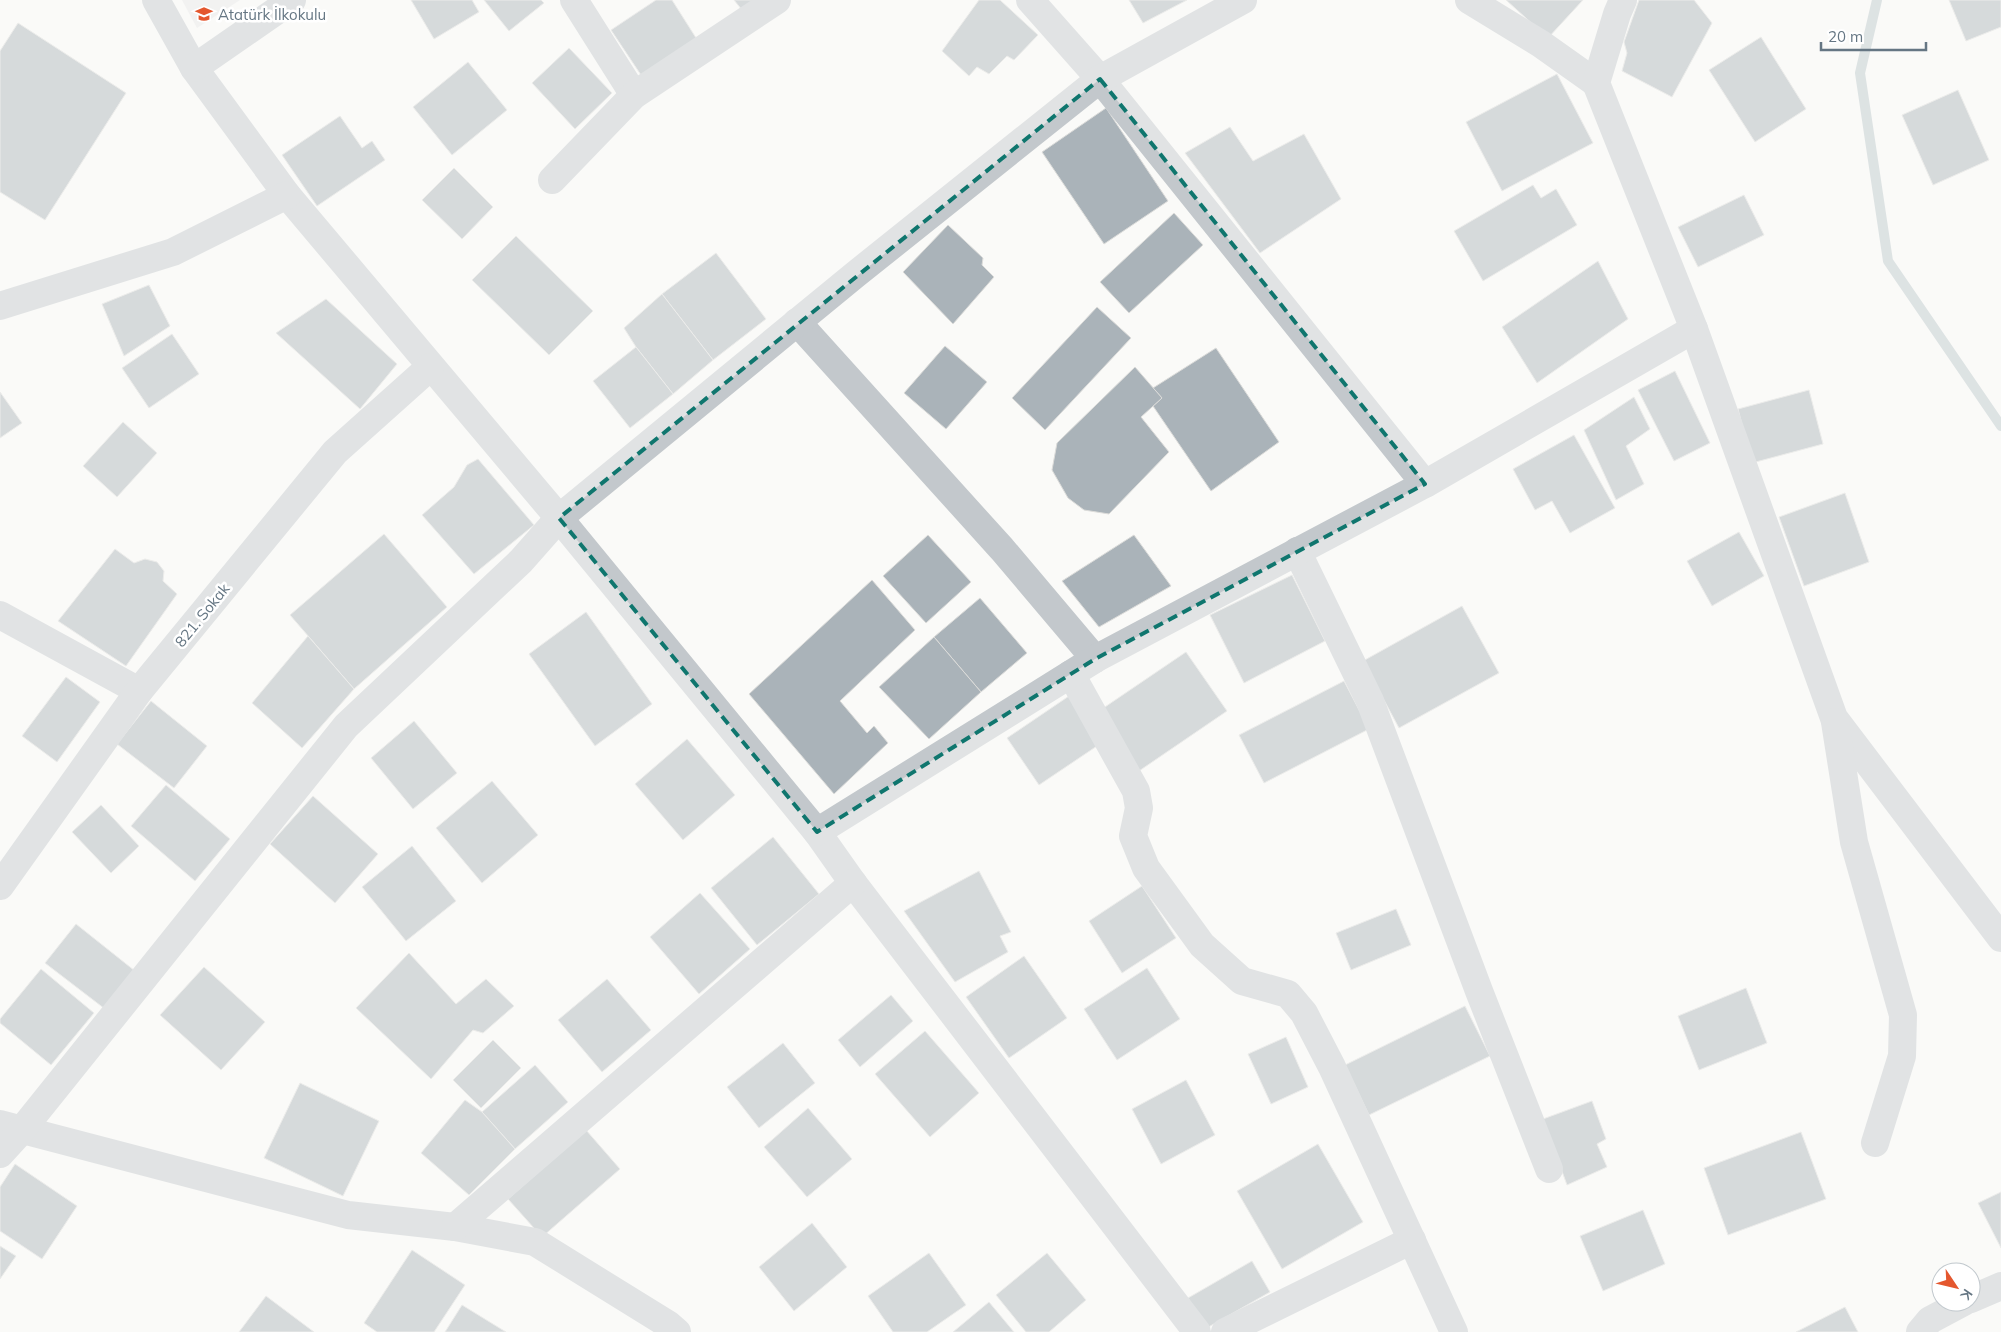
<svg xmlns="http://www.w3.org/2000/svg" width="2001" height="1332" viewBox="0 0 2001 1332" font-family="Mulish,sans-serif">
<rect width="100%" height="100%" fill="#fafaf8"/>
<polygon fill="#e8e9e9" points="182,0 240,0 197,28"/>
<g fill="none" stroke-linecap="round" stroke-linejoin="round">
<polyline stroke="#bbc7cb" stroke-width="10" points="1877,0 1860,73 1888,261 2001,426"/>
</g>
<g fill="#aab3b9" stroke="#dcdcda">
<polygon points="411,0 472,0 479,12 434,39"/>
<polygon points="484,0 541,0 544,3 509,31"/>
<polygon points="656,0 672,0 698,41 643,78 611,30"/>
<polygon points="734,0 755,0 742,10"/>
<polygon points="979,0 1000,0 1038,35 1014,60 1007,56 989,74 977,67 969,76 942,51"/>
<polygon points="1129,0 1187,0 1143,23"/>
<polygon points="1506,0 1583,0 1548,38"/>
<polygon points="1639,0 1694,0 1712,23 1672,97 1622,71 1627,53 1624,42"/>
<polygon points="1949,0 2001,0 2001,27 1966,41"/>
<polygon points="18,23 126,93 45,220 0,192 0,51"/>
<polygon points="1761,37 1806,109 1755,142 1709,70"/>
<polygon points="569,48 612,93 575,129 532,83"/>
<polygon points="468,62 507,110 452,155 413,107"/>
<polygon points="1557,74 1593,143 1502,191 1466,122"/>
<polygon points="1958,90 1989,160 1933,185 1902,115"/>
<polygon points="1106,108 1168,201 1104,244 1042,152"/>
<polygon points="340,116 362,148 372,141 385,160 317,206 282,155"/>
<polygon points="1230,127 1253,161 1304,134 1341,199 1260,253 1185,153"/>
<polygon points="454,168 493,207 462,239 422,200"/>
<polygon points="1533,185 1541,198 1556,189 1577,225 1483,281 1454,231"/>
<polygon points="1744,195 1764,235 1698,267 1678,227"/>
<polygon points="1174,213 1203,245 1129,313 1100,282"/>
<polygon points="948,225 983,258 982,265 994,277 953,324 903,272"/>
<polygon points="516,236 593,311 549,355 472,280"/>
<polygon points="716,253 766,319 713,360 662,294"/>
<polygon points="1598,261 1628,319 1537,383 1502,327"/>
<polygon points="149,285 170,326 124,356 102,304"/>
<polygon points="662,294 713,360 673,394 636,347 624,328"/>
<polygon points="326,299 397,364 360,409 276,333"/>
<polygon points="1097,307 1131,338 1045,430 1012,398"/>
<polygon points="172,334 199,374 149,408 122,368"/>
<polygon points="945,346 987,382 946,429 904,393"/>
<polygon points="636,347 673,394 630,428 593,381"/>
<polygon points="1216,348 1279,442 1211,491 1153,406 1162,398 1153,388"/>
<polygon points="1135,367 1162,398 1141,417 1169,452 1109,514 1084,510 1068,498 1052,470 1057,443"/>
<polygon points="1675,371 1710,443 1674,461 1638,390"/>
<polygon points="1809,390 1823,444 1752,463 1738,409"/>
<polygon points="0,392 22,423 0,438"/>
<polygon points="1634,397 1650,429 1626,446 1644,484 1616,500 1584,430"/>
<polygon points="123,422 157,453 117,497 83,466"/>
<polygon points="1574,435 1615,508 1570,533 1552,501 1535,510 1513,469"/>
<polygon points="478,459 534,525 474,574 422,515 454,487 467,465"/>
<polygon points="1845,493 1869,562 1804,586 1779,517"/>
<polygon points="1739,532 1764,576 1712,606 1687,561"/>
<polygon points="384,534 447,607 354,689 290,615"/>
<polygon points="928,535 971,582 926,623 883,576"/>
<polygon points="1134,535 1171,586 1099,627 1062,581"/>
<polygon points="115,549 134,563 145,559 157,562 164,571 163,581 177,594 126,666 58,621"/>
<polygon points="1292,575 1325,641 1244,683 1210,615"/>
<polygon points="872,580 915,630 840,701 867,733 874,726 888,743 834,794 749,694"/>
<polygon points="980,598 1027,653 981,692 934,637"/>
<polygon points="1462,606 1499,673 1399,728 1363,661"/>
<polygon points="586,612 652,704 595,746 529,654"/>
<polygon points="308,636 354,689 302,748 252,703"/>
<polygon points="934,637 981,692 929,739 879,687"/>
<polygon points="1186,652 1227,711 1139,771 1099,711"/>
<polygon points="66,677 100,702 57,762 22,736"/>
<polygon points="1344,681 1369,729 1264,783 1239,735"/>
<polygon points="1069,696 1100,744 1039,785 1007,738"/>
<polygon points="151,701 207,746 174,788 117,744"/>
<polygon points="414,721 457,773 413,809 371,758"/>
<polygon points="687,739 735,795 683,840 635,784"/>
<polygon points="492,781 538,835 482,883 436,828"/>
<polygon points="166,785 230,839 195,881 131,826"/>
<polygon points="313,796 378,854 335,903 270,844"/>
<polygon points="101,805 139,846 111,873 72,832"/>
<polygon points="773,837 819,894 757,945 711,888"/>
<polygon points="412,846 456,901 406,941 362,887"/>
<polygon points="979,871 1011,932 1000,936 1008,952 955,982 904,911"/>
<polygon points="1142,886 1176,938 1122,973 1089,921"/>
<polygon points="700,893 750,949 699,994 650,937"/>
<polygon points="1396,909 1411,945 1351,970 1336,933"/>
<polygon points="76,924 135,971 105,1009 45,963"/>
<polygon points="409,953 456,1004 486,979 514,1006 483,1033 473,1030 431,1079 356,1008"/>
<polygon points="1024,956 1067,1018 1009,1058 966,997"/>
<polygon points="204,967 265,1022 221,1070 160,1015"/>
<polygon points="1147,968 1180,1019 1117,1060 1084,1009"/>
<polygon points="41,969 94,1013 51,1065 0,1023 0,1019"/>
<polygon points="607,979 651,1030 602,1072 558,1020"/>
<polygon points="1746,988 1767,1043 1699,1070 1678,1016"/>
<polygon points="891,995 913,1021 860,1067 838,1040"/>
<polygon points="1465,1006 1490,1056 1369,1115 1345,1065"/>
<polygon points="925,1031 979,1093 930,1137 875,1074"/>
<polygon points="1286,1037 1308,1087 1271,1104 1248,1054"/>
<polygon points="493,1040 521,1068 481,1108 453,1080"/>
<polygon points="783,1043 815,1083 759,1128 727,1087"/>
<polygon points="535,1065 568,1102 515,1149 482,1112"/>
<polygon points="1186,1080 1215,1135 1161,1164 1132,1109"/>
<polygon points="300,1083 379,1121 343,1196 264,1158"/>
<polygon points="465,1100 482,1112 515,1149 469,1195 421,1153"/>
<polygon points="1592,1101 1606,1139 1597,1144 1607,1167 1567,1185 1543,1119"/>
<polygon points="808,1108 852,1159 807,1197 764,1147"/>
<polygon points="586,1130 620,1169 542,1237 508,1199"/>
<polygon points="1801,1132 1826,1199 1728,1235 1704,1168"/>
<polygon points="1318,1144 1363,1222 1282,1269 1237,1191"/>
<polygon points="15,1164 77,1206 42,1259 0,1231 0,1187"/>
<polygon points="2001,1192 2001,1248 1978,1203"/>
<polygon points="1643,1210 1665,1264 1603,1291 1580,1236"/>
<polygon points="812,1223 847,1267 794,1311 759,1267"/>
<polygon points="0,1246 16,1256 0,1279"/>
<polygon points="412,1250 465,1285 434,1332 377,1332 364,1323"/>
<polygon points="929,1253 966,1305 927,1332 893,1332 868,1296"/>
<polygon points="1047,1253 1086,1300 1049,1332 1026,1332 996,1295"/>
<polygon points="1252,1261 1270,1292 1205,1329 1188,1298"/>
<polygon points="266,1296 314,1332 239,1332"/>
<polygon points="989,1302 1014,1332 953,1332"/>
<polygon points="462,1305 506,1332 445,1332"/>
<polygon points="1845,1307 1858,1332 1796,1332"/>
</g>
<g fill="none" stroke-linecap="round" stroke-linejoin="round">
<g stroke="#c3c8cc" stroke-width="28">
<polyline points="156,0 194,68 287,195 559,518 817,832 853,883 1197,1332"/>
<polyline points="574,0 634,95"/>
<polyline points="1030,0 1100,79 1425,484"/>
<polyline points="1469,0 1541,44 1596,83"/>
<polyline points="1623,0 1617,14 1596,83 1694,329 1834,718 2001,938"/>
<polyline points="194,68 292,0"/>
<polyline points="552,180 634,95 777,0"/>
<polyline points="0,306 173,252 287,195"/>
<polyline points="797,322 1002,549 1095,659"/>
<polyline points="1297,551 1370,701 1479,991 1549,1169"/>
<polyline points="0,615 139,691"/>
<polyline points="1071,674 1136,791 1139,808 1133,836 1146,868 1202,945 1242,981 1288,994 1304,1013 1332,1067 1454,1332"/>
<polyline points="1835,722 1854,842 1903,1015 1902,1056 1875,1143"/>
<polyline points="817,832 1095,659 1425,484 1694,329"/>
<polyline points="0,886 139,691 335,452 430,367"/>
<polyline points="0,1124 348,1215 455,1227 535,1242 669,1325 677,1332"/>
<polyline points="0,1154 21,1131 346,726 521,561 559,518 856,274 1100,79 1243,0"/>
<polyline points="455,1227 853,883"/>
<polyline points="1971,1299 2001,1286"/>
<polyline points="1225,1332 1412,1240"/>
<polyline points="1920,1332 1930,1320 1964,1302"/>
</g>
</g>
<path d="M0 0H2001V1332H0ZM 1100,79 L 1425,484 L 1095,659 L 817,832 L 559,518 Z" fill="#fafaf8" fill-opacity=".55" fill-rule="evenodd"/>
<path fill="none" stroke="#0f766e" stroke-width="4" stroke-dasharray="10 6" stroke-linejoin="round" d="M 1100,79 L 1425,484 L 1095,659 L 817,832 L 559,518 Z"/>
<defs>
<g id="school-bare" transform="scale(1.35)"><path d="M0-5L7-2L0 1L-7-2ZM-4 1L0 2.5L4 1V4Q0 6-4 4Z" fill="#e4572e" stroke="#fff" stroke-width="2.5" paint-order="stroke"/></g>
</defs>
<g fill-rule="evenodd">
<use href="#school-bare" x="204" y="14"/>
</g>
<g text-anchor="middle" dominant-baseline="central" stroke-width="5" stroke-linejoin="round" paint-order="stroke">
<g font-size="15" fill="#657683" stroke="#fff" text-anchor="start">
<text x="218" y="14">Atatürk İlkokulu</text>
</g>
<g font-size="15" fill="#657683" stroke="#fff">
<text transform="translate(202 615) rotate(-51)">821. Sokak</text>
</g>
</g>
<g transform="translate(1956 1287) rotate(125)"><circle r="24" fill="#ffffff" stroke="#c1c8cd"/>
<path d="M0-4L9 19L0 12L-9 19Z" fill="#e4572e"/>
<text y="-8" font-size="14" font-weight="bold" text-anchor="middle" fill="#657683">K</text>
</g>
<path d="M1821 42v8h105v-8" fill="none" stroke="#657683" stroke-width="2.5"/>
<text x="1828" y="42" font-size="15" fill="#657683" stroke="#ffffff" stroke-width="4" paint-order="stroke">20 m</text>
</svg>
